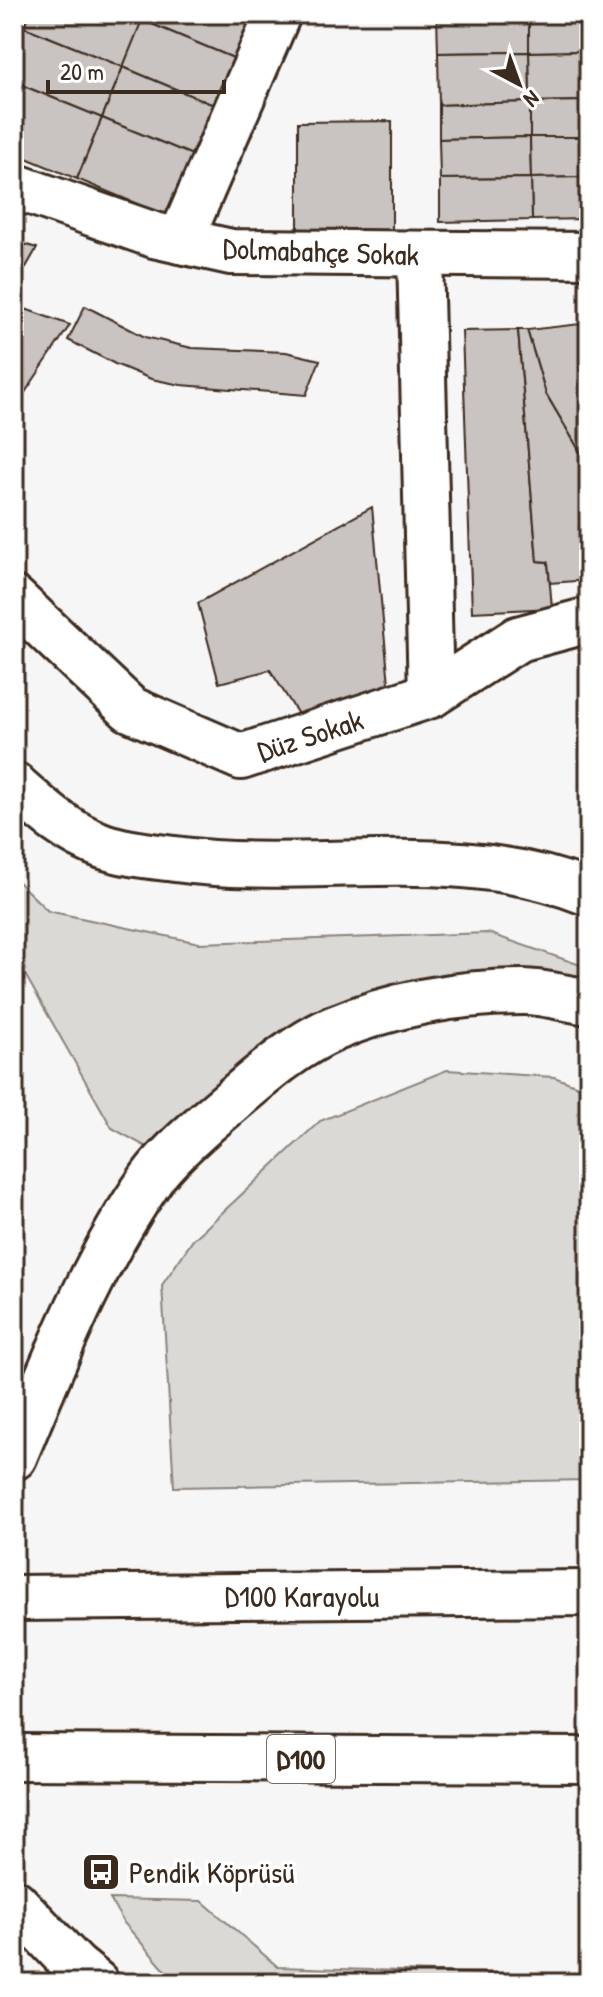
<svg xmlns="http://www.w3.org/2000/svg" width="603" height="1997" viewBox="0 0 603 1997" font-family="'Patrick Hand',sans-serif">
<rect width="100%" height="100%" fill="#f7f6f6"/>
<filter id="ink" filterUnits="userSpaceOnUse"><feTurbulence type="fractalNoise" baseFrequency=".0125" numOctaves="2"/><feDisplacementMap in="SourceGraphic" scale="16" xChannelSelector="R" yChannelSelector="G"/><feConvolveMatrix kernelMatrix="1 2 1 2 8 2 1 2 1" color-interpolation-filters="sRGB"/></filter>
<g filter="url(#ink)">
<g fill="#dbd9d6" stroke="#8b827a" stroke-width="2">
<polygon points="14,878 48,911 199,943 488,933 589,968 589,981 424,979 268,1044 150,1149 112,1128 14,955"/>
<polygon points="447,1070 554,1077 589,1090 589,1480 174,1487 162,1285 193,1240 320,1121"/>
<polygon points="110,1899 202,1901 278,1967 526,1975 545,1983 176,1983 124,1923"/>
</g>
<g fill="#c9c3c1" stroke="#3b2a1e" stroke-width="2">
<polygon points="29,14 145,14 123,67 24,27"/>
<polygon points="145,14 262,14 243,62 142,20"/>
<polygon points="529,14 529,52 438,53 437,15"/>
<polygon points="529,14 589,14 589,51 529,52"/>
<polygon points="142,20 243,62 223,109 123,67"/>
<polygon points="24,27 123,67 102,118 14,82 14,50"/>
<polygon points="589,51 589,101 530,102 529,52"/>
<polygon points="529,52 530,102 439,105 438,53"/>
<polygon points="123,67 223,109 202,159 102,118"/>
<polygon points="14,82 102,118 77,179 14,153"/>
<polygon points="589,101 589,137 530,137 530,102"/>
<polygon points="530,102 530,137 439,139 439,105"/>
<polygon points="102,118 202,159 176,220 77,179"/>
<polygon points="392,121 392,230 298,231 298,122"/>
<polygon points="530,137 531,178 440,179 439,139"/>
<polygon points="530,137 589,137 589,177 531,178"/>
<polygon points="589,177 589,219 532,220 531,178"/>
<polygon points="531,178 532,220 440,222 440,179"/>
<polygon points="14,241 37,248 14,288"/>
<polygon points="14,305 70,325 14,409"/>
<polygon points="85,306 145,337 192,348 286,352 320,360 306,395 181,385 151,379 115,364 68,340"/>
<polygon points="589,323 589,467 546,394 527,330"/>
<polygon points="518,330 537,561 548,562 552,608 472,612 462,331"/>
<polygon points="518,330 527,330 546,394 589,467 589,580 550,583 548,562 537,561"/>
<polygon points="372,507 389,684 303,722 270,670 219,683 198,603"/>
</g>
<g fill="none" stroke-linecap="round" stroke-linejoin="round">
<g stroke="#3b2a1e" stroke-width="50">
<g id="street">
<polyline points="14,186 154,235 231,252 589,255"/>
<polyline points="180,241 278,14"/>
<polyline points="420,255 431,695"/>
<polyline points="14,599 130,709 241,757 431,695 518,639 589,620"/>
</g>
</g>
<g stroke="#3b2a1e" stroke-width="50">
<g id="highway">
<path d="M 14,785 C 42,810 68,834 103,846 C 126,854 152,856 175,859 C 312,878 456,839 589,893"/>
<path d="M 14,1457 C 54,1362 91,1264 151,1179 C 166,1157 207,1121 229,1103 C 261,1076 294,1046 333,1029 C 392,1004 459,992 523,992 C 544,992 568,999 589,1002"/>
<polyline points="14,1598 589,1593"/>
<polyline points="14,1757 589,1760"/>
<polyline points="14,1902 75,1966 96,1983"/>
</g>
</g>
<use href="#street" stroke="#fff" stroke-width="44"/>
<use href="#highway" stroke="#fff" stroke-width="44"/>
</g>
</g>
<defs>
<g id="bus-square" transform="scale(2)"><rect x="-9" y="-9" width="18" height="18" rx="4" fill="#3b2a1e" stroke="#fff"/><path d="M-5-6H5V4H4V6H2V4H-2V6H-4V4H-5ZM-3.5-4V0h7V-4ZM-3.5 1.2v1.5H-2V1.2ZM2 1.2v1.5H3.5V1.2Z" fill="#fff"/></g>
</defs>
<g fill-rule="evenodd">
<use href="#bus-square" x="101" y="1872"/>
</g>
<g text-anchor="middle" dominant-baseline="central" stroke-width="7" stroke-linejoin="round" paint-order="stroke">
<rect fill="#fff" stroke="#766a62" stroke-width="2" x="267" y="1735" width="68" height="48" rx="6"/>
<g font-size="28" font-weight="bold" fill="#3b2a1e">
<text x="301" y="1759">D100</text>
</g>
<g font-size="30" fill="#3b2a1e" stroke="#fff">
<text transform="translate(321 251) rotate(2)">Dolmabahçe Sokak</text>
<text transform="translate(310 735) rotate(-18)">Düz Sokak</text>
<text x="302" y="1596">D100 Karayolu</text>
</g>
<g font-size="30" fill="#3b2a1e" stroke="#fff" text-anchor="start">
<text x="129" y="1872">Pendik Köprüsü</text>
</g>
</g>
<rect width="603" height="1997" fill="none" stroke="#fff" stroke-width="48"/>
<rect x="24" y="24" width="555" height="1949" fill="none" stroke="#3b2a1e" stroke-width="3" filter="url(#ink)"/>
<g transform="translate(519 84) rotate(139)" stroke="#ffffff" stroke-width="6" paint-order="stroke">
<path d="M0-6L14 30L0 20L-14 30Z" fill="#3b2a1e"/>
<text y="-12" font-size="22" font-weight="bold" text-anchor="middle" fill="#3b2a1e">N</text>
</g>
<path d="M48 80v12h176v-12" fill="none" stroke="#3b2a1e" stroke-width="4"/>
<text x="60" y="80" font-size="24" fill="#3b2a1e" stroke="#ffffff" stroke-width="6" paint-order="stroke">20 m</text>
</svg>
